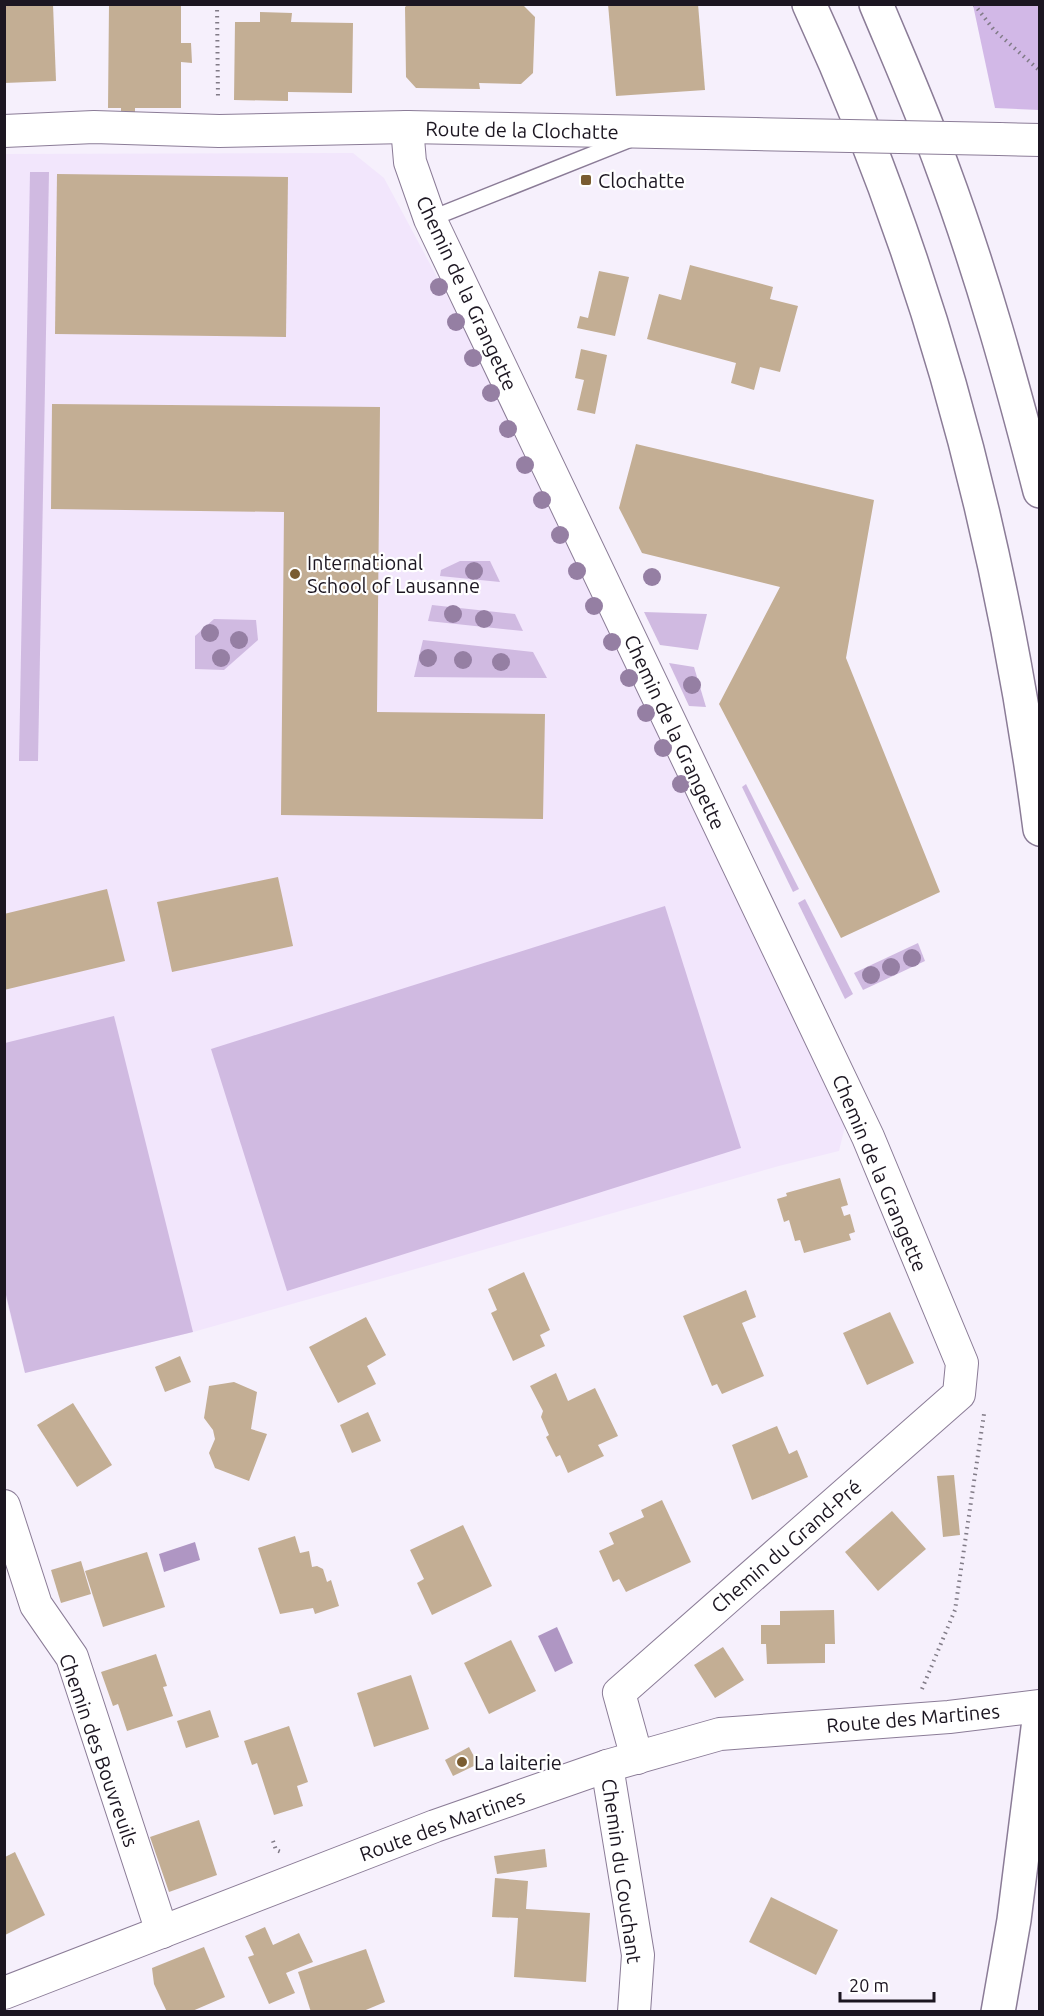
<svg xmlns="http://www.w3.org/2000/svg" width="1044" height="2016" viewBox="0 0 1044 2016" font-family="Ubuntu,sans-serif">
<rect width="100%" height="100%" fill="#f6f0fc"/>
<polygon fill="#f2e6fc" points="353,153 384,178 482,361 847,1118 839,1151 779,1166 193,1332 25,1373 4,1291 4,154"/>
<g fill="#d0bae1">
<polygon points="30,172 49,172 38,761 19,761"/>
<polygon points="460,561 490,561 500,582 440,576 441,570"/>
<polygon points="432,605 515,614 523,631 428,621"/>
<polygon points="644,612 707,614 698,650 660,645"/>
<polygon points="214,619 256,620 258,640 224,670 195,669 195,636"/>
<polygon points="423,640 533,652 547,678 414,677"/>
<polygon points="669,663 694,667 706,707 689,706"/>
<polygon points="746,784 799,889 793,892 742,787"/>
<polygon points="805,899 853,994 845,999 798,903"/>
<polygon points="665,906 741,1148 287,1291 211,1049"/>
<polygon points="918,943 925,961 863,990 854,973"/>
<polygon points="114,1016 193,1332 25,1373 5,1291 5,1043"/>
</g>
<polygon fill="#d2b8e7" points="973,5 1039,5 1039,110 995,108"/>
<g fill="#af96c3">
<polygon points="195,1542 200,1560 164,1572 159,1554"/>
<polygon points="557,1627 573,1663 555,1672 538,1636"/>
</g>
<g fill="#c3ae94">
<polygon points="4,4 53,4 56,81 4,83"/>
<polygon points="109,4 181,4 181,43 191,43 192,63 181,62 181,108 135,108 135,117 121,117 121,108 108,108"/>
<polygon points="408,4 524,6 535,17 533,73 521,84 479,83 480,89 416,88 406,77 405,7"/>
<polygon points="608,4 698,4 705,90 616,96"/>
<polygon points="260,12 292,13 291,22 353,23 352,93 288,92 288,101 234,100 235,22 260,22"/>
<polygon points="57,174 288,177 286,337 55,334"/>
<polygon points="690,265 773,287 770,299 798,306 780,372 760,367 754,390 731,383 736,363 647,339 659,294 681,300"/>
<polygon points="599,271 629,277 615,336 577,328 580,316 588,318"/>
<polygon points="581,349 607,355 595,414 577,410 584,380 575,378"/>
<polygon points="52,404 380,407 377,712 545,714 543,819 281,815 284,512 51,509"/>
<polygon points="636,444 874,500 846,658 940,892 841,938 719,704 780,587 642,553 619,508"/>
<polygon points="278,877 293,946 172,972 157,902"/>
<polygon points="107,889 125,961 4,990 4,914"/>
<polygon points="840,1178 848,1205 841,1207 844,1216 850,1214 855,1232 849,1234 851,1240 804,1253 800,1240 795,1241 789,1220 784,1222 777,1199 787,1196 786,1193"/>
<polygon points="524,1272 550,1330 540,1335 545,1346 513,1361 491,1313 497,1310 488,1289"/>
<polygon points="746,1290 756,1317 742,1323 764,1376 722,1394 717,1384 712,1386 683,1316"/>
<polygon points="890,1312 914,1363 867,1385 843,1333"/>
<polygon points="366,1317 386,1355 367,1366 376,1384 338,1403 309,1347"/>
<polygon points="180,1356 191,1382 165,1392 155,1367"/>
<polygon points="556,1373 568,1401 595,1388 618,1436 598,1445 604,1456 568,1473 560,1455 556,1457 546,1437 549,1435 541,1417 543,1411 530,1386"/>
<polygon points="234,1382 257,1392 251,1429 267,1434 249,1481 215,1468 209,1453 215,1439 213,1430 204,1418 209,1386"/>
<polygon points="73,1403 112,1465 77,1487 37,1425"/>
<polygon points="368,1412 381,1441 352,1453 340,1425"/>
<polygon points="777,1426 789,1454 797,1450 808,1477 752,1500 732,1445"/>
<polygon points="954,1475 960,1535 943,1537 937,1476"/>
<polygon points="662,1500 691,1562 626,1592 619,1579 613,1582 599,1551 614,1544 609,1533 644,1517 641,1510"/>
<polygon points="892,1511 926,1549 878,1591 845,1552"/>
<polygon points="463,1525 492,1586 432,1615 417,1583 424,1579 410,1550"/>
<polygon points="295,1536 300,1553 309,1551 312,1567 317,1566 323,1569 327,1582 331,1580 339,1606 315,1614 313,1608 280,1614 258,1548"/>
<polygon points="147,1552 165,1607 103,1627 85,1571"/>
<polygon points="81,1561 91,1594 61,1603 51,1570"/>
<polygon points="834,1610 835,1644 825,1644 825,1663 767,1664 766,1644 761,1644 761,1625 780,1625 780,1611"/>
<polygon points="511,1640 536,1691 489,1714 464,1663"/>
<polygon points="723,1647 744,1680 715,1698 694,1665"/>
<polygon points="156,1654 167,1686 163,1687 173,1716 127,1731 118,1704 113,1706 101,1672"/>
<polygon points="411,1675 429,1729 374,1747 357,1693"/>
<polygon points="210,1710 219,1737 186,1748 177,1721"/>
<polygon points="289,1726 308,1782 297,1786 303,1806 274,1815 257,1763 252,1765 244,1741"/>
<polygon points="469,1747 478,1764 453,1776 445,1760"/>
<polygon points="199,1820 217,1875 169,1892 150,1837"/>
<polygon points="545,1849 547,1867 497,1874 494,1856"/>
<polygon points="15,1852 45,1915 5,1935 5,1857"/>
<polygon points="495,1878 528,1881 526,1909 590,1913 586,1982 514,1977 518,1918 492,1917"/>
<polygon points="771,1897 838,1930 816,1975 749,1942"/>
<polygon points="265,1927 273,1945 299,1933 313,1962 286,1973 295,1993 269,2004 248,1957 254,1955 245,1936"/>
<polygon points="204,1947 225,1997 190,2012 167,2012 154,1984 152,1968"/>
<polygon points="366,1949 385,2002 361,2012 311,2012 298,1972"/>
</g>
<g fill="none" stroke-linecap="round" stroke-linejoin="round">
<g stroke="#8b7c97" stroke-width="18">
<polyline id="lane" points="430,219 631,139"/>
</g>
<g stroke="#8b7c97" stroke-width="34">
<g id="street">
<polyline points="407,127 410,162 430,219 868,1137 962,1363 959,1394 619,1693 637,1758"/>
<polyline points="4,131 94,127 219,131 407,127 755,134"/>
<polyline points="999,139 1040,140"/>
<polyline points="4,1506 36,1605 72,1657 162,1932"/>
<polyline points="607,1766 638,1955 634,2012"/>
<polyline points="4,1993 435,1826 607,1766 720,1734 949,1717 1040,1706"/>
</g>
</g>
<g stroke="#8b7c97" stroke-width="36">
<g id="highway">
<path d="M 809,4 C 929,264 1003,545 1040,829"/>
<path d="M 876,4 C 899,59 923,113 943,169 C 982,274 1012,382 1040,491"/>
<polyline points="998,2012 1014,1920 1040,1712"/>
</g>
</g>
<g stroke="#817b87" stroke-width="4" stroke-dasharray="1.5 4.5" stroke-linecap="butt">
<polyline points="217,4 218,100"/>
<polyline points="974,4 994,30 1040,71"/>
<polyline points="922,1689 955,1610 984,1414"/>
<polyline points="273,1841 276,1850 281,1852"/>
</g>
<use href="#lane" stroke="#fff" stroke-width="15"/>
<use href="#street" stroke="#fff" stroke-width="32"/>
<use href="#highway" stroke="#fff" stroke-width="33"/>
<g stroke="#8b7c97" stroke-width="34" stroke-linecap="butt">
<polyline id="street-bridge" points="755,134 999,139"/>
</g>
<use href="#street-bridge" stroke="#fff" stroke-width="32"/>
</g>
<g fill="#957fa3">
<circle cx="439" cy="287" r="9"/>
<circle cx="456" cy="322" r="9"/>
<circle cx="473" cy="358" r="9"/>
<circle cx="491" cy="393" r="9"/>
<circle cx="508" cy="429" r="9"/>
<circle cx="525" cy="465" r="9"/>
<circle cx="542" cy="500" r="9"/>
<circle cx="560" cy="535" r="9"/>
<circle cx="474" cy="571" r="9"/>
<circle cx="577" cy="571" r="9"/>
<circle cx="652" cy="577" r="9"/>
<circle cx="594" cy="606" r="9"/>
<circle cx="453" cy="614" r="9"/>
<circle cx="484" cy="619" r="9"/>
<circle cx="210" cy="633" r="9"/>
<circle cx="239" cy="640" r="9"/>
<circle cx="612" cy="642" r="9"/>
<circle cx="221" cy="658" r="9"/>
<circle cx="428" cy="658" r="9"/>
<circle cx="463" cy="660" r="9"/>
<circle cx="501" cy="662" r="9"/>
<circle cx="629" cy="678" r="9"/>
<circle cx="692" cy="685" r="9"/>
<circle cx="646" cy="713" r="9"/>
<circle cx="663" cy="748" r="9"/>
<circle cx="681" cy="784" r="9"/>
<circle cx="912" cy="958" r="9"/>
<circle cx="891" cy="967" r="9"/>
<circle cx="871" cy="975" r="9"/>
</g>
<g fill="#7a5c31" stroke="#fff" stroke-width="2">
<rect x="580" y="174" width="12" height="12" rx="3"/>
<circle cx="295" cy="574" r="6"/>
<circle cx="462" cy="1762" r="6"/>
</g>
<g text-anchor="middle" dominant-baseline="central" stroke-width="4.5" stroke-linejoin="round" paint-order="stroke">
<g font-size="20" fill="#1c1621" stroke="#fff">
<text transform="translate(522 130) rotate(1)">Route de la Clochatte</text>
<text transform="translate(467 293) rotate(65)">Chemin de la Grangette</text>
<text transform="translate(675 732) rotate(65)">Chemin de la Grangette</text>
<text transform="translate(880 1173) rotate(67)">Chemin de la Grangette</text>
<text transform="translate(786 1546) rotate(-41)">Chemin du Grand-Pré</text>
<text transform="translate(913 1718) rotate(-5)">Route des Martines</text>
<text transform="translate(99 1750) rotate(71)">Chemin des Bouvreuils</text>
<text transform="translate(442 1825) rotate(-20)">Route des Martines</text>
<text transform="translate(622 1871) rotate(82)">Chemin du Couchant</text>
</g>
<g font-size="20" fill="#1c1621" stroke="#fff" text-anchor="start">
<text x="598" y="180">Clochatte</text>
<text x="307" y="562">International<tspan x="307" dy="23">School of Lausanne</tspan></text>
<text x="474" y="1762">La laiterie</text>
</g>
</g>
<rect width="1044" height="2016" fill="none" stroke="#1c1621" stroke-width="12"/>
<path d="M840 1992v9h94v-9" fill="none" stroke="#1c1621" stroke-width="3"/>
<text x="849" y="1992" font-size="18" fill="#1c1621" stroke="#ffffff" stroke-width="4.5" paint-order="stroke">20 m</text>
</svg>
